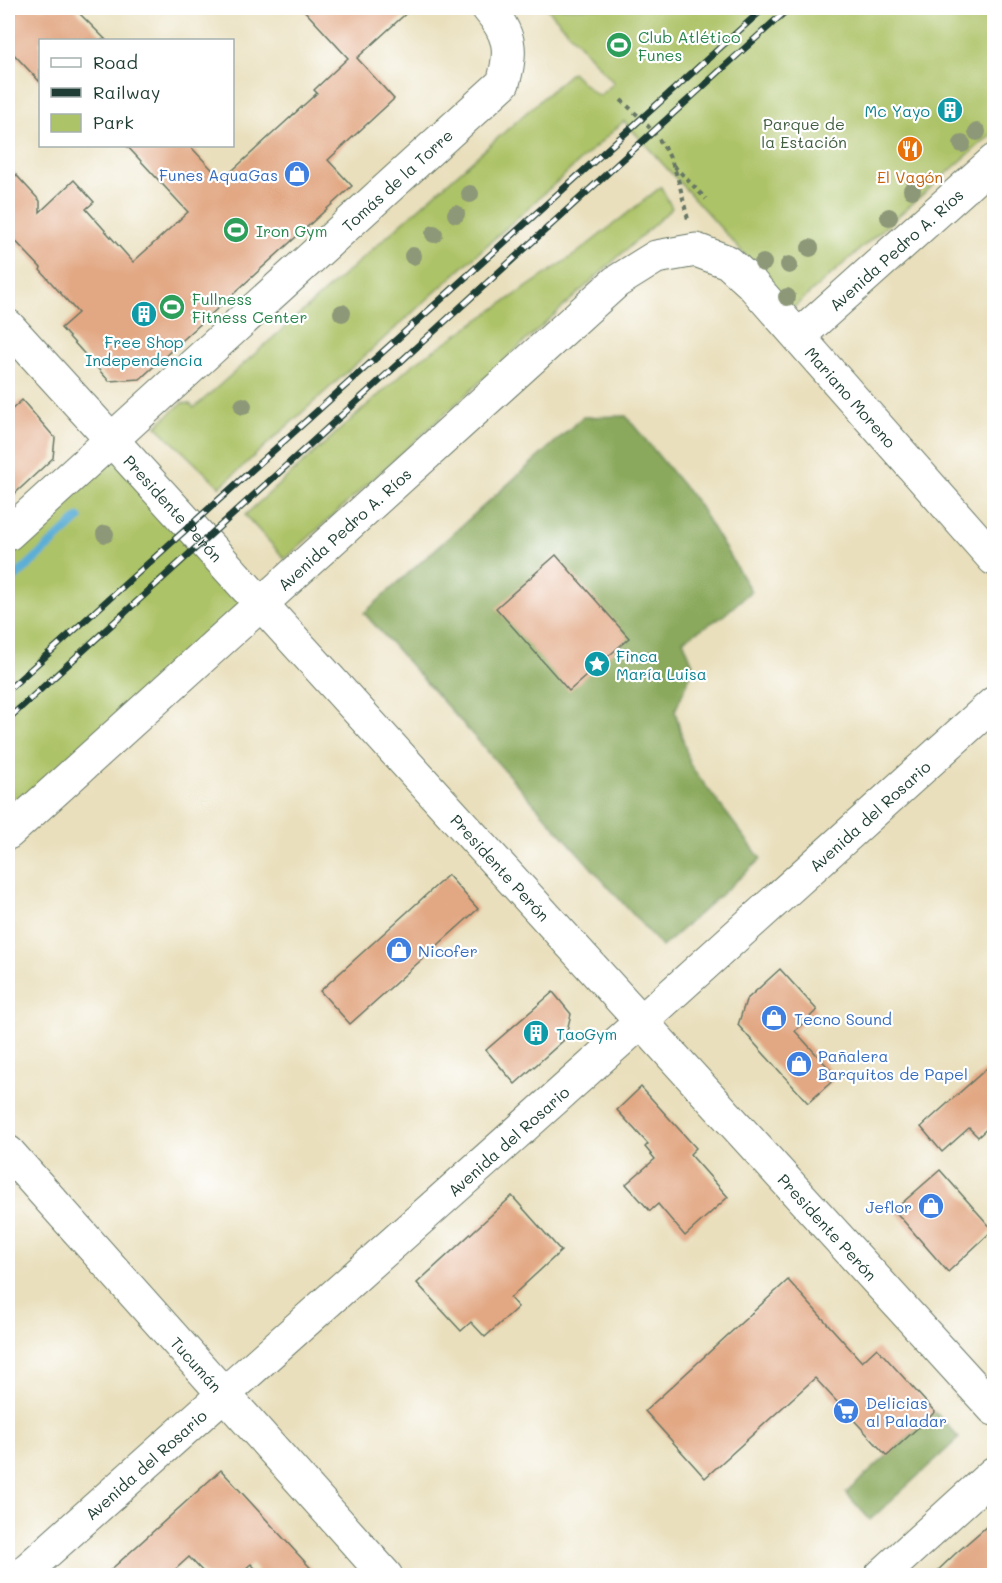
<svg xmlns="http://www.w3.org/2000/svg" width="1002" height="1583" viewBox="0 0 1002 1583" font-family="Mali,sans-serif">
<rect width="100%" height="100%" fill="#fff"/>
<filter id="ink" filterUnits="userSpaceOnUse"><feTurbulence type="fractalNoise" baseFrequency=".0167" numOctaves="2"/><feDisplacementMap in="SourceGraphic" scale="12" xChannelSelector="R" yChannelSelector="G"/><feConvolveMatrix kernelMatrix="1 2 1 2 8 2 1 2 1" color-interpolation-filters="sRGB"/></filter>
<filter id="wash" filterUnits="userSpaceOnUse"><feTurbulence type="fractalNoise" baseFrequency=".008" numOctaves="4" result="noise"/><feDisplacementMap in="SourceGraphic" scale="24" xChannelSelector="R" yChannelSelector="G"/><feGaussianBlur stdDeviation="1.35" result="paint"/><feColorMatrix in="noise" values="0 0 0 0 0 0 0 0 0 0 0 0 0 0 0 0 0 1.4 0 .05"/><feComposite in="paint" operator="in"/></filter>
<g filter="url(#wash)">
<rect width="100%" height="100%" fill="#e9dfbc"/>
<g fill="#adc367" stroke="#66804e" stroke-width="1.5">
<polygon points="547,8 994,8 994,132 793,308 624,121 220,487 156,426 182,403 190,404 194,408 572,72 590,90 599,96 614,83"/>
<polygon points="661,187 672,208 285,559 245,515 412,365 577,253"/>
<polygon points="111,440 261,604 8,833 8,534"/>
</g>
<g fill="#8aa95c" stroke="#547348" stroke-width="1.5">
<polygon points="626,416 698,504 751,591 723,616 683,640 694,667 675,711 690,765 761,859 662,947 364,613 583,417"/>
<polygon points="935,1412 959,1438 870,1520 846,1493"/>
</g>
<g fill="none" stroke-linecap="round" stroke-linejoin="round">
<polyline stroke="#5baed7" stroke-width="9" points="8,584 79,518"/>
</g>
<g id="blocks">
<g fill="#e2a783">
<polygon points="8,8 74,8 106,40 40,40 40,82 8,48"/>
<polygon points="302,8 412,8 357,58 394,99 328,160 352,186 140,379 109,381 61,328 78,313 40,270 41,268 8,233 8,166 40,201 40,212 74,180 94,202 86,209 133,262 188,212 127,146 190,146 222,180 317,93 314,90 348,58"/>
<polygon points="22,400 55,438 53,458 8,500 8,413"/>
<polygon points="556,555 629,638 569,691 496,608"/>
<polygon points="448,875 478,909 350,1024 320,991"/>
<polygon points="780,969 817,1010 795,1031 837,1077 808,1103 738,1025 746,1000"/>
<polygon points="553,992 571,1014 565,1039 515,1084 486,1050"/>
<polygon points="994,1062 994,1122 978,1137 969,1128 942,1152 921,1127"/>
<polygon points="641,1087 696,1148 690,1154 728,1197 685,1236 658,1204 650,1211 626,1184 655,1159 645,1147 648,1144 617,1110"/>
<polygon points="940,1170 993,1230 948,1272 894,1210"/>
<polygon points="512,1196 561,1251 510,1298 518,1307 485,1337 471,1322 461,1331 417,1283"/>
<polygon points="788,1280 862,1362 877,1348 935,1412 887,1456 815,1378 705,1478 645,1411"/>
<polygon points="221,1470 317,1575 262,1575 251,1564 238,1575 206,1575 189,1557 169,1575 105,1575"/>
<polygon points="994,1520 994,1575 933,1575 955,1554"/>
</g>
</g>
</g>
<g filter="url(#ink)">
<use href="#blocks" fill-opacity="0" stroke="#667664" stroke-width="1.5"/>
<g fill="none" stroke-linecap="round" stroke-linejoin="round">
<g stroke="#667664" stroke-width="35">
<g id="minor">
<path id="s1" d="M 799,336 L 994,161"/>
<path id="s2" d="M 8,534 L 503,83 C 513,50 510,34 488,8"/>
<path id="s3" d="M 261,604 L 616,282 L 656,257 L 696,250 L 728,262 L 751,283 L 994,559"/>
<path id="s4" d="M 8,1152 L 386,1576"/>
<path id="s5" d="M 20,1576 L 642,1021 L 994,703"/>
<polyline points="881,1576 994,1473"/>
</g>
</g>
<g stroke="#667664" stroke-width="35">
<g id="secondary">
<path id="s6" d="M 8,326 L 994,1409"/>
<polyline points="8,833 261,604"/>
</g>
</g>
<g stroke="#667664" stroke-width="4" stroke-dasharray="4.5 4.5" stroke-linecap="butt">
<path d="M 621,100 C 641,118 663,138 673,165 C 680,182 683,201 688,219"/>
<polyline points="674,166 706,199"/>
</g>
<use href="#minor" stroke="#fff" stroke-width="33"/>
<use href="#secondary" stroke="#fff" stroke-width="33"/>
<g stroke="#1f3d34" stroke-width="7">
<g id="rail">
<polyline points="8,690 764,8"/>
<polyline points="8,719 789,8"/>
</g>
</g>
<use href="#rail" stroke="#fff" stroke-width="4.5" stroke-dasharray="14" stroke-linecap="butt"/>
</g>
<g fill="#8d9878">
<circle cx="977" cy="132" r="9"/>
<circle cx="962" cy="144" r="9"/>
<circle cx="912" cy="190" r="9"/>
<circle cx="470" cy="194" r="9"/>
<circle cx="456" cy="214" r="9"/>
<circle cx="889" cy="217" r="9"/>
<circle cx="434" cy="234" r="9"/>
<circle cx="810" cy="248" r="9"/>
<circle cx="413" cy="256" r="9"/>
<circle cx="763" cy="263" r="9"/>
<circle cx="789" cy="265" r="9"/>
<circle cx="787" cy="297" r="9"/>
<circle cx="342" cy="313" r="9"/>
<circle cx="243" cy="406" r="9"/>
<circle cx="105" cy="534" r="9"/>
</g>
</g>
<defs>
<g id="stadium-disc" transform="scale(1.35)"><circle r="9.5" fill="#2e9e5b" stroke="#fff"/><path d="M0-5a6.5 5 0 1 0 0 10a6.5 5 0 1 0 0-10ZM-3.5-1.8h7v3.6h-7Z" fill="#fff"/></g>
<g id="building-disc" transform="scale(1.35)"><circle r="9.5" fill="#0f9aa8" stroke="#fff"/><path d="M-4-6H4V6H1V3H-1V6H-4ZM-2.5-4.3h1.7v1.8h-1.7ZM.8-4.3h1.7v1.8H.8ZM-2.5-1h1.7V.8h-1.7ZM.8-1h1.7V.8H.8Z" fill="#fff"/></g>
<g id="restaurant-disc" transform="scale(1.35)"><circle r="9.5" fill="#e8710a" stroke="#fff"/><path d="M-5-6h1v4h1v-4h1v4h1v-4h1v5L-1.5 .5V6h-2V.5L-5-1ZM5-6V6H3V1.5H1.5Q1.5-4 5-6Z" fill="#fff"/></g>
<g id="shop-disc" transform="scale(1.35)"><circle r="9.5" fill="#3f7fe0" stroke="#fff"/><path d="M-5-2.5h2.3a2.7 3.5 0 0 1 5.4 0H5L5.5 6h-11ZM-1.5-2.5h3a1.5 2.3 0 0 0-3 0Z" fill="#fff"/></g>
<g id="sight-disc" transform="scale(1.35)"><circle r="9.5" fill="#0f9aa8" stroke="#fff"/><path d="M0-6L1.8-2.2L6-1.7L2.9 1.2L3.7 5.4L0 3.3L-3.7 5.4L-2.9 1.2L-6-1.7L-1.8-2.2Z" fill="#fff"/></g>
<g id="supermarket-disc" transform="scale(1.35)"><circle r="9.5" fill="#3f7fe0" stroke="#fff"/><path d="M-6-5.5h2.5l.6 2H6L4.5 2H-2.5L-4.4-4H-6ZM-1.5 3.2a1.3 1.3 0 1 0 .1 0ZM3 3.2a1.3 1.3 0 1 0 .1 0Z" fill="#fff"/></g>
</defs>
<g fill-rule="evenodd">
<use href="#stadium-disc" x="619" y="45"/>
<use href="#building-disc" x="950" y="110"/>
<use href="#restaurant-disc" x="910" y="149"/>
<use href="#shop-disc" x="297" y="174"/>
<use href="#stadium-disc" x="236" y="230"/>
<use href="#stadium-disc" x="172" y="307"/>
<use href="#building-disc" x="144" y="314"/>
<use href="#sight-disc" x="597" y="664"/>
<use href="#shop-disc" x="399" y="950"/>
<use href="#shop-disc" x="774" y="1018"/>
<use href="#building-disc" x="536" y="1033"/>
<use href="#shop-disc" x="799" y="1064"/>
<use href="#shop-disc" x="931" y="1206"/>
<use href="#supermarket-disc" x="846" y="1411"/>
</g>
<g text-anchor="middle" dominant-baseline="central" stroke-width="4.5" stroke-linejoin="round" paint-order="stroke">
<g font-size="16" fill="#27864d" stroke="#fff" text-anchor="start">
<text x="638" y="36">Club Atlético<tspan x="638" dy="18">Funes</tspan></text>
<text x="256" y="230">Iron Gym</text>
<text x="192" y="298">Fullness<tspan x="192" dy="18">Fitness Center</tspan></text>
</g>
<g font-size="16" fill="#0d838f" stroke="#fff" text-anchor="start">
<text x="930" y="110" text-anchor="end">Mc Yayo</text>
<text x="144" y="341" text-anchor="middle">Free Shop<tspan x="144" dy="18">Independencia</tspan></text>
<text x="616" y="655">Finca<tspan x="616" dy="18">María Luisa</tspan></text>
<text x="556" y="1033">TaoGym</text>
</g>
<g font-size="16" fill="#425e41" stroke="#fff">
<text x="804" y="123">Parque de<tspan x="804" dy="18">la Estación</tspan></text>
</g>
<g font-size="16" fill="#366cbe" stroke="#fff" text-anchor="start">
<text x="278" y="174" text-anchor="end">Funes AquaGas</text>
<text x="418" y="950">Nicofer</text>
<text x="794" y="1018">Tecno Sound</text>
<text x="818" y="1055">Pañalera<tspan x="818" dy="18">Barquitos de Papel</tspan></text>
<text x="912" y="1206" text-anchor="end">Jeflor</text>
<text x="866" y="1402">Delicias<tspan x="866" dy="18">al Paladar</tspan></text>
</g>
<g font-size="16" fill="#c56008" stroke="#fff">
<text x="910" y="176">El Vagón</text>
</g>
<g font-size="16" fill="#1f3d34" stroke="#fff">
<text stroke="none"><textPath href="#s2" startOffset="526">Tomás de la Torre</textPath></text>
<text stroke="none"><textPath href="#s1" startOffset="130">Avenida Pedro A. Ríos</textPath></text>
<text stroke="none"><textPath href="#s3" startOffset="784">Mariano Moreno</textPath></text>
<text stroke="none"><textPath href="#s6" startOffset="246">Presidente Perón</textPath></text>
<text stroke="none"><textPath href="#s3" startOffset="112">Avenida Pedro A. Ríos</textPath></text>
<text stroke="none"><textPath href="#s5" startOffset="1140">Avenida del Rosario</textPath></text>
<text stroke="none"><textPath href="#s6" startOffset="732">Presidente Perón</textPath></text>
<text stroke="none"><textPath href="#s5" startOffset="654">Avenida del Rosario</textPath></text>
<text stroke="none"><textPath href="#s6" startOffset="1218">Presidente Perón</textPath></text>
<text stroke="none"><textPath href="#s4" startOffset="284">Tucumán</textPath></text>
<text stroke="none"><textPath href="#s5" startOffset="168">Avenida del Rosario</textPath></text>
</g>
</g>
<rect width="1002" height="1583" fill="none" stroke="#fff" stroke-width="30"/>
<rect x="39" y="39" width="195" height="108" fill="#ffffff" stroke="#a5b1ae" stroke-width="1.5"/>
<rect x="51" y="58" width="30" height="9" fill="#ffffff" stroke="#a5b1ae" stroke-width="1.5"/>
<text x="93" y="69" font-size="18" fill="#1f3d34">Road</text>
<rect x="51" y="88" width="30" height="9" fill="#1f3d34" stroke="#a5b1ae" stroke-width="1.5"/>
<text x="93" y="99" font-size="18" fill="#1f3d34">Railway</text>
<rect x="51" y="114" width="30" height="18" fill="#adc367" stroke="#a5b1ae" stroke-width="1.5"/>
<text x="93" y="129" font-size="18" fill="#1f3d34">Park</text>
</svg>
